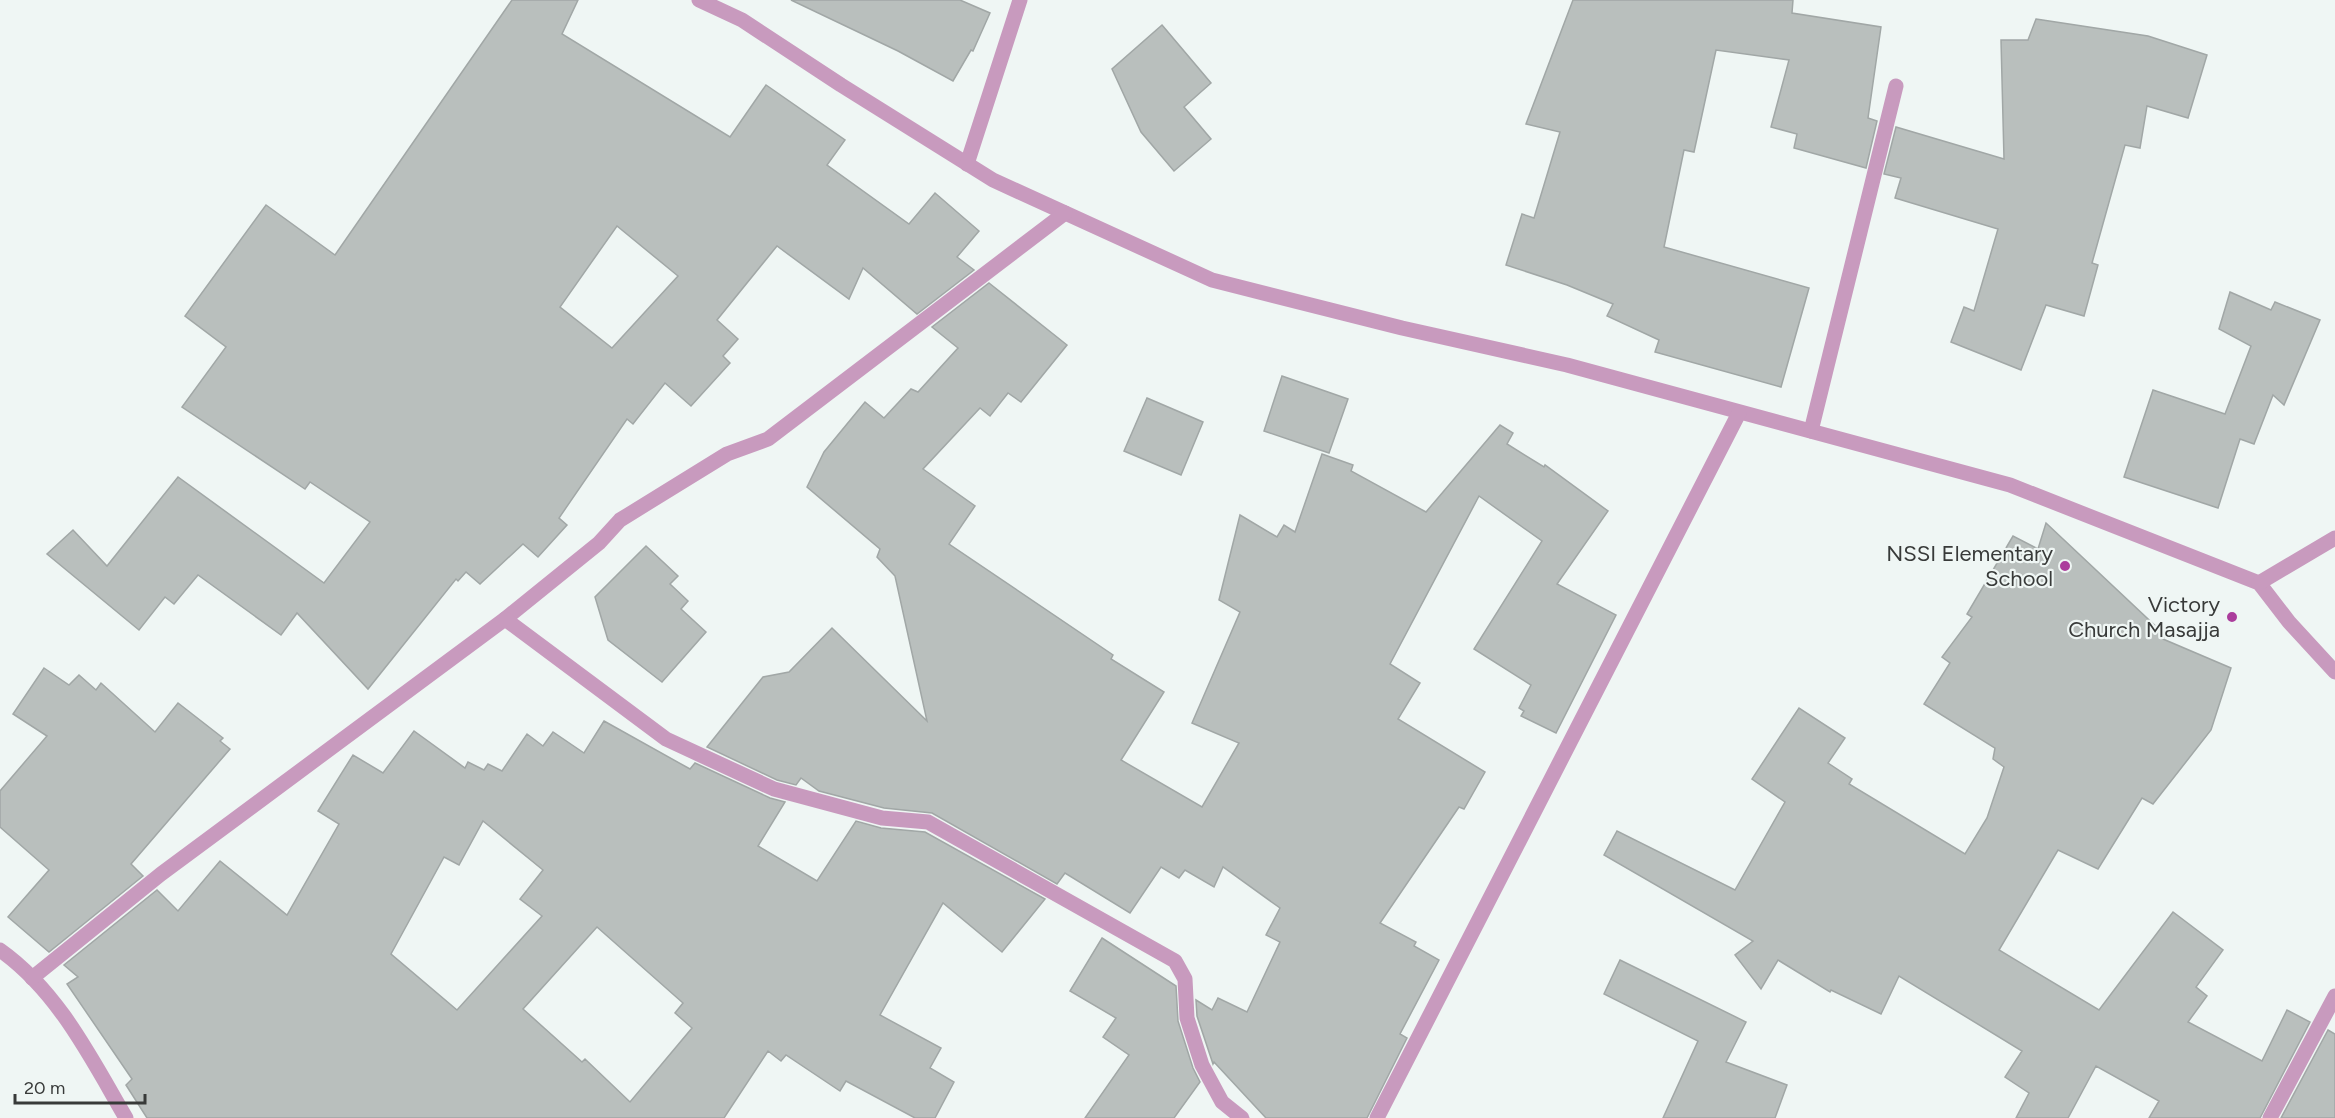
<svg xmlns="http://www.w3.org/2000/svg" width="2335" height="1118" viewBox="0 0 2335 1118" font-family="Figtree,sans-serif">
<rect width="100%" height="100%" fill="#eff6f4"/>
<g fill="#b9bfbd" stroke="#a1a7a6" stroke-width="1.5" fill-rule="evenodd">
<path d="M 512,0 L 578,0 L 562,34 L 730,137 L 766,85 L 845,140 L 827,165 L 909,224 L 935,193 L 979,231 L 957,257 L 974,270 L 917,314 L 863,268 L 849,299 L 777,246 L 717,320 L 738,339 L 723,356 L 730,363 L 691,406 L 665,383 L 633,424 L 627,419 L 559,518 L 567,525 L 538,557 L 523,544 L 480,584 L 466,572 L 458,581 L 456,579 L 368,689 L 297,613 L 281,635 L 198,575 L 174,604 L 165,597 L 139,630 L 47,554 L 73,530 L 107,566 L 178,477 L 324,583 L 370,522 L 310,482 L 305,489 L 182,407 L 226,347 L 185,316 L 266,205 L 335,255 ZM 617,226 L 678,276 L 612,348 L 560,307 Z"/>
<polygon points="791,0 960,0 990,13 973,51 971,50 953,81 898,51"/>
<polygon points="1573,0 1793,0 1792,13 1881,27 1868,118 1877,121 1866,168 1794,148 1797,134 1771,127 1789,60 1716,50 1694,152 1684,150 1664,247 1809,288 1781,387 1655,352 1659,340 1607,316 1613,304 1567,285 1506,265 1522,214 1534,218 1560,132 1526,124"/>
<polygon points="2036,19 2148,36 2207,55 2188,118 2147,106 2140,148 2125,145 2092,263 2098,265 2084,316 2046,305 2021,370 1951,342 1964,307 1974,311 1998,229 1895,198 1901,178 1884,174 1896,127 2004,159 2001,40 2028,40"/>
<polygon points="1162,25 1211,83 1184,107 1211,139 1174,171 1141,132 1112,69"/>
<polygon points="989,283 1067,345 1021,402 1008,393 990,416 980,408 923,469 975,506 949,544 1113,655 1111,659 1164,692 1121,760 1202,807 1239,743 1192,723 1240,612 1219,600 1240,515 1277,537 1284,525 1295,532 1322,454 1353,465 1351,471 1426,512 1500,425 1513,433 1507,444 1544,467 1545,465 1608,511 1557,584 1616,615 1556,733 1521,716 1524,711 1519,708 1531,685 1474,649 1542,541 1479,496 1390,664 1420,683 1398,719 1485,772 1464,809 1459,807 1380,923 1416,942 1414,946 1439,960 1400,1034 1407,1038 1367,1118 1266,1118 1214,1062 1213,1064 1197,1016 1196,1000 1212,1010 1218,998 1247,1012 1280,942 1266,935 1280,908 1223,867 1214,887 1185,870 1179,878 1161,867 1130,913 1065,873 1057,884 932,813 884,808 819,791 801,778 796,785 777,780 707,747 763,677 789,672 832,628 927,721 895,576 877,557 880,549 807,487 824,452 865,402 884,418 911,389 918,392 958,348 932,327"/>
<polygon points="2230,292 2271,310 2275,302 2320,320 2284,405 2273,395 2254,444 2240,439 2218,508 2124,477 2153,390 2225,414 2251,346 2219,329"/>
<polygon points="1282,376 1348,399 1329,453 1264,431"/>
<polygon points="1147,398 1203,422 1181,475 1124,451"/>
<polygon points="2046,523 2165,635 2163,639 2231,668 2211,730 2153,804 2142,798 2098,869 2058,850 1999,950 2099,1010 2173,912 2223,950 2196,987 2207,996 2188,1022 2262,1061 2287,1010 2310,1022 2260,1118 2149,1118 2159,1101 2096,1066 2068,1118 2016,1118 2029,1093 2005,1077 2022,1051 1899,976 1881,1014 1831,990 1830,992 1778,960 1761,989 1735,955 1753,941 1604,855 1617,831 1735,890 1785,802 1752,779 1799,708 1845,738 1828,763 1852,779 1849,784 1965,854 1987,818 2004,767 1993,759 1995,748 1924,704 1950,663 1942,657 1972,617 1967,614 2013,536 2038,549"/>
<polygon points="646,546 678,576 670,584 688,601 681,609 706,632 662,682 608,640 595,597"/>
<polygon points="44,668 69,685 79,675 96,690 101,683 155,732 178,703 223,738 220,741 230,749 131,864 143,876 49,952 8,917 49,870 0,827 0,791 47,736 13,714"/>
<path d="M 604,721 L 690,769 L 695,763 L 770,798 L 785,802 L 758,846 L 817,881 L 856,821 L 881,828 L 925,832 L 1045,899 L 1002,952 L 943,903 L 880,1015 L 941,1048 L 930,1068 L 954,1082 L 935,1118 L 915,1118 L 846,1081 L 840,1091 L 786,1055 L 781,1061 L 768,1051 L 724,1118 L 147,1118 L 126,1085 L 132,1079 L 67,984 L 78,977 L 64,965 L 157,890 L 178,911 L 220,861 L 287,915 L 339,824 L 318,811 L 353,755 L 383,773 L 414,731 L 465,768 L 468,762 L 484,770 L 488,764 L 502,771 L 527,734 L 543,746 L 553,732 L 584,753 ZM 483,821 L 543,870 L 520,899 L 542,916 L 457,1010 L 391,954 L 444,857 L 459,865 ZM 597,927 L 683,1003 L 675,1013 L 692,1028 L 630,1102 L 585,1059 L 582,1062 L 523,1009 Z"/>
<polygon points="1102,938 1176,986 1178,1021 1193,1068 1200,1082 1174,1118 1085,1118 1129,1055 1103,1037 1116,1018 1070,991"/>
<polygon points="1620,960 1746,1022 1726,1062 1787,1085 1775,1118 1663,1118 1698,1041 1604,994"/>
<polygon points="2328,1030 2335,1034 2335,1118 2281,1118"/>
</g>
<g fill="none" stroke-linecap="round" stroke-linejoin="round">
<g stroke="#c89abe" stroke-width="15">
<polyline points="699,0 742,20 841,85 993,180 1212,280 1402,328 1567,365 2010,485 2259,583 2289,622 2335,672"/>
<polyline points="967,164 1020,0"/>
<polyline points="1811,431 1896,86"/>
<polyline points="2259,583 2335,538"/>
<polyline points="505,619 599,543 620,520 727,454 768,439 1065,213"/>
<path d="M 0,950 C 58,991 91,1058 126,1118"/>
<polyline points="32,978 161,874 505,619 666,739 774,789 882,818 928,822 1175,961 1185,979 1187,1018 1202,1065 1222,1102 1242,1118"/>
<polyline points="1377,1118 1739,413"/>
<polyline points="2270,1118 2335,996"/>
</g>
</g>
<g fill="#ab3d9c" stroke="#eff6f4" stroke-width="2">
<circle cx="2065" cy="566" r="6"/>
<circle cx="2232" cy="617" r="6"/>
</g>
<g text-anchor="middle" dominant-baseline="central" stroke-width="4.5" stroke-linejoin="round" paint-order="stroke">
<g font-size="22" fill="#383a39" stroke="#eff6f4" text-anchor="end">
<text x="2053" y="553">NSSI Elementary<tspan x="2053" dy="25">School</tspan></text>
<text x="2220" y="604">Victory<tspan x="2220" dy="25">Church Masajja</tspan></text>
</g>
</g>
<path d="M15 1094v9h130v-9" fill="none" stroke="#383a39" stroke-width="3"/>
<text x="24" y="1094" font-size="18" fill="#383a39" stroke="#eff6f4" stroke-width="4.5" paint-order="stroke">20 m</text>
</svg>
